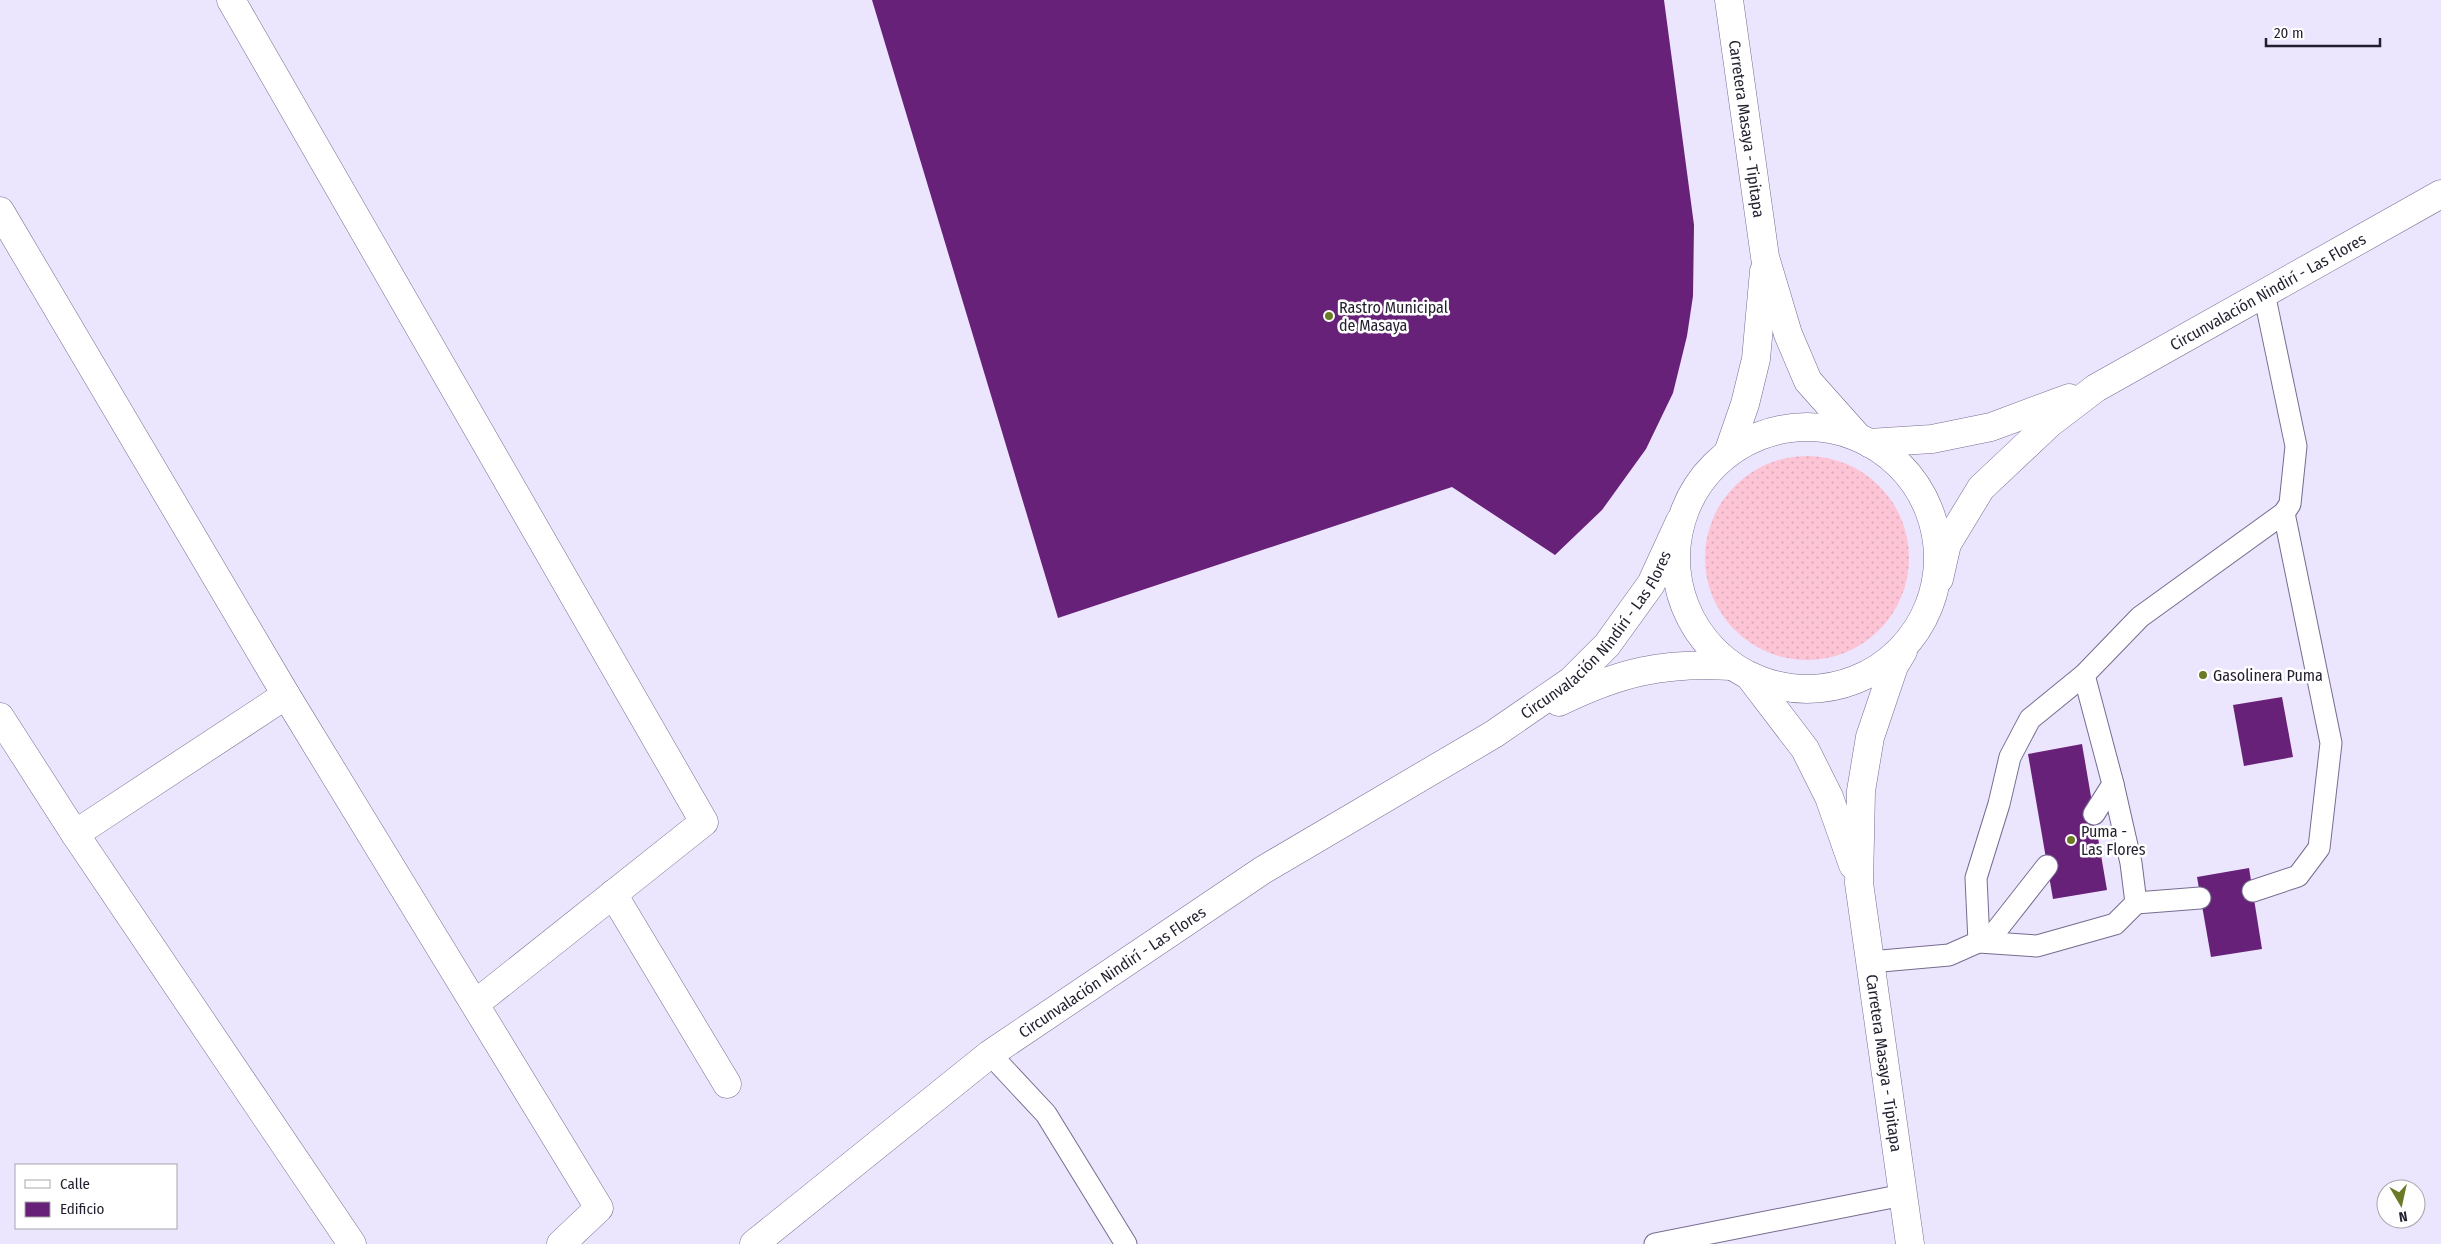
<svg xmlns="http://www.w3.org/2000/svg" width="2441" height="1244" viewBox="0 0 2441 1244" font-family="'Fira Sans Condensed',sans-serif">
<defs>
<pattern id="grass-dots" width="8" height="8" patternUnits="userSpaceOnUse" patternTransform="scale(1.25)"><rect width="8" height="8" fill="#fcc4d5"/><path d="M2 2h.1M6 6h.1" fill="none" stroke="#d8a8b7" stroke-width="1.8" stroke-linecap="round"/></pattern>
</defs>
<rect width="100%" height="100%" fill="#ece5fe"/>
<circle fill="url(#grass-dots)" cx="1807" cy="558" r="102"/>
<g fill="#682179">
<polygon points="872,0 1664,0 1694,225 1693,296 1687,336 1673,393 1646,449 1602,510 1555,555 1452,487 1058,618"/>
<polygon points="2282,697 2293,757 2244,766 2233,705"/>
<polygon points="2082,744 2107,890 2053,899 2028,754"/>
<polygon points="2249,868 2262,949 2211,957 2197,877"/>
</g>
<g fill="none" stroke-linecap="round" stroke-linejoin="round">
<g stroke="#776c90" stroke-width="23">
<g id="service">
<polyline points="2084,675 2030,719 2010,757 1999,804 1976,878 1979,942 2037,946 2115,924 2136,903 2131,863 2113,784"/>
<polyline points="2094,814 2113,784 2084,675 2140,617 2284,513 2290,504 2296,446 2264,293"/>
<polyline points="2253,891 2298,876 2319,848 2331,743 2284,513"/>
<polyline points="2136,903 2200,898"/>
<polyline points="1870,962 1949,955 1992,936 2047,866"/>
<polyline points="990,1054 1046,1114 1126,1244"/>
<polyline points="1655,1244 1903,1195"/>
</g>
</g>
<g stroke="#776c90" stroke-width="29">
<g id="minor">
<polyline points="231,0 704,822 475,1004"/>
<polyline points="0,211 286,695 599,1208 561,1244"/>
<polyline points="0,717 75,834 352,1244"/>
<polyline points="75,834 286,695"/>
<polyline points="613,894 727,1084"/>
</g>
</g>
<g stroke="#776c90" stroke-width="29">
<g id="primary">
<polyline points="1869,443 1932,439 1991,427 2069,398"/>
<path id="s1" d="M 1939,579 L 1947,544 L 1981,488 L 2050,423 L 2096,388 L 2441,194"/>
<path d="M 1559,702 C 1620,672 1664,662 1732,666"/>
<path id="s2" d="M 754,1244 L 990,1054 L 1263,870 L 1494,734 L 1571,681 L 1607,645 L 1651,584 L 1680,521"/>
</g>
</g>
<g stroke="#776c90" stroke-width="29">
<g id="trunk">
<path id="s3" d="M 1729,0 L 1765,257 L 1788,334 L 1808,381 L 1857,436"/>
<circle cx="1807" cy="558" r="131"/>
<polyline points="1728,453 1745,404 1756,359 1764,271"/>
<path id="s4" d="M 1903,651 L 1894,666 L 1870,737 L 1861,791 L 1859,883 L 1910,1244"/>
<polyline points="1750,677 1805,749 1829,797 1853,865"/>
</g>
</g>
<use href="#service" stroke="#fff" stroke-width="21"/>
<use href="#minor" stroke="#fff" stroke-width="28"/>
<use href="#primary" stroke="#fff" stroke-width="28"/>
<use href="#trunk" stroke="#fff" stroke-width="28"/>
</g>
<g fill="#6a7a27" stroke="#fff" stroke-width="2">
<circle cx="1329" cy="316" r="5"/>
<circle cx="2203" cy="675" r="5"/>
<circle cx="2071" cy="840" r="5"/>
</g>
<g text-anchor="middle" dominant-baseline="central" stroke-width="5" stroke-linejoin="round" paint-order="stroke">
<g font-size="16" fill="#231e2d" stroke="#fff">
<text stroke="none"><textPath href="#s3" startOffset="130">Carretera Masaya - Tipitapa</textPath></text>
<text stroke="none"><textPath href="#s1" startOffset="451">Circunvalación Nindirí - Las Flores</textPath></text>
<text stroke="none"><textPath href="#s2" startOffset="1045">Circunvalación Nindirí - Las Flores</textPath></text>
<text stroke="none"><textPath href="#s2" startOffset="450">Circunvalación Nindirí - Las Flores</textPath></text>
<text stroke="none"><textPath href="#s4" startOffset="421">Carretera Masaya - Tipitapa</textPath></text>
</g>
<g font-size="16" fill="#231e2d" stroke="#fff" text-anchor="start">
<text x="1339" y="307">Rastro Municipal<tspan x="1339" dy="18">de Masaya</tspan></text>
<text x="2213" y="675">Gasolinera Puma</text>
<text x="2081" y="831">Puma -<tspan x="2081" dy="18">Las Flores</tspan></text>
</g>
</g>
<rect x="15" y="1164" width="162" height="65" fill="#ffffff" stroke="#a7a5ab"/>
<rect x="25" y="1180" width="25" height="8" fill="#ffffff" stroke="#a7a5ab"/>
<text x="60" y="1189" font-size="15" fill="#231e2d">Calle</text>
<rect x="25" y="1202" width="25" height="15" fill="#682179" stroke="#a7a5ab"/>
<text x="60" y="1214" font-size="15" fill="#231e2d">Edificio</text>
<g transform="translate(2401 1204) rotate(171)"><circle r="24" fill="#ffffff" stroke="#a7a5ab"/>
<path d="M0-4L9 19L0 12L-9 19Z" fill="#6a7a27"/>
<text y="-8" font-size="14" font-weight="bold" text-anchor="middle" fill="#231e2d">N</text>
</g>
<path d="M2266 38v8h114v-8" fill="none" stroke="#231e2d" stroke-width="2.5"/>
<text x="2274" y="38" font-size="15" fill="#231e2d" stroke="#ffffff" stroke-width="4" paint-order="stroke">20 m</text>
</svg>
